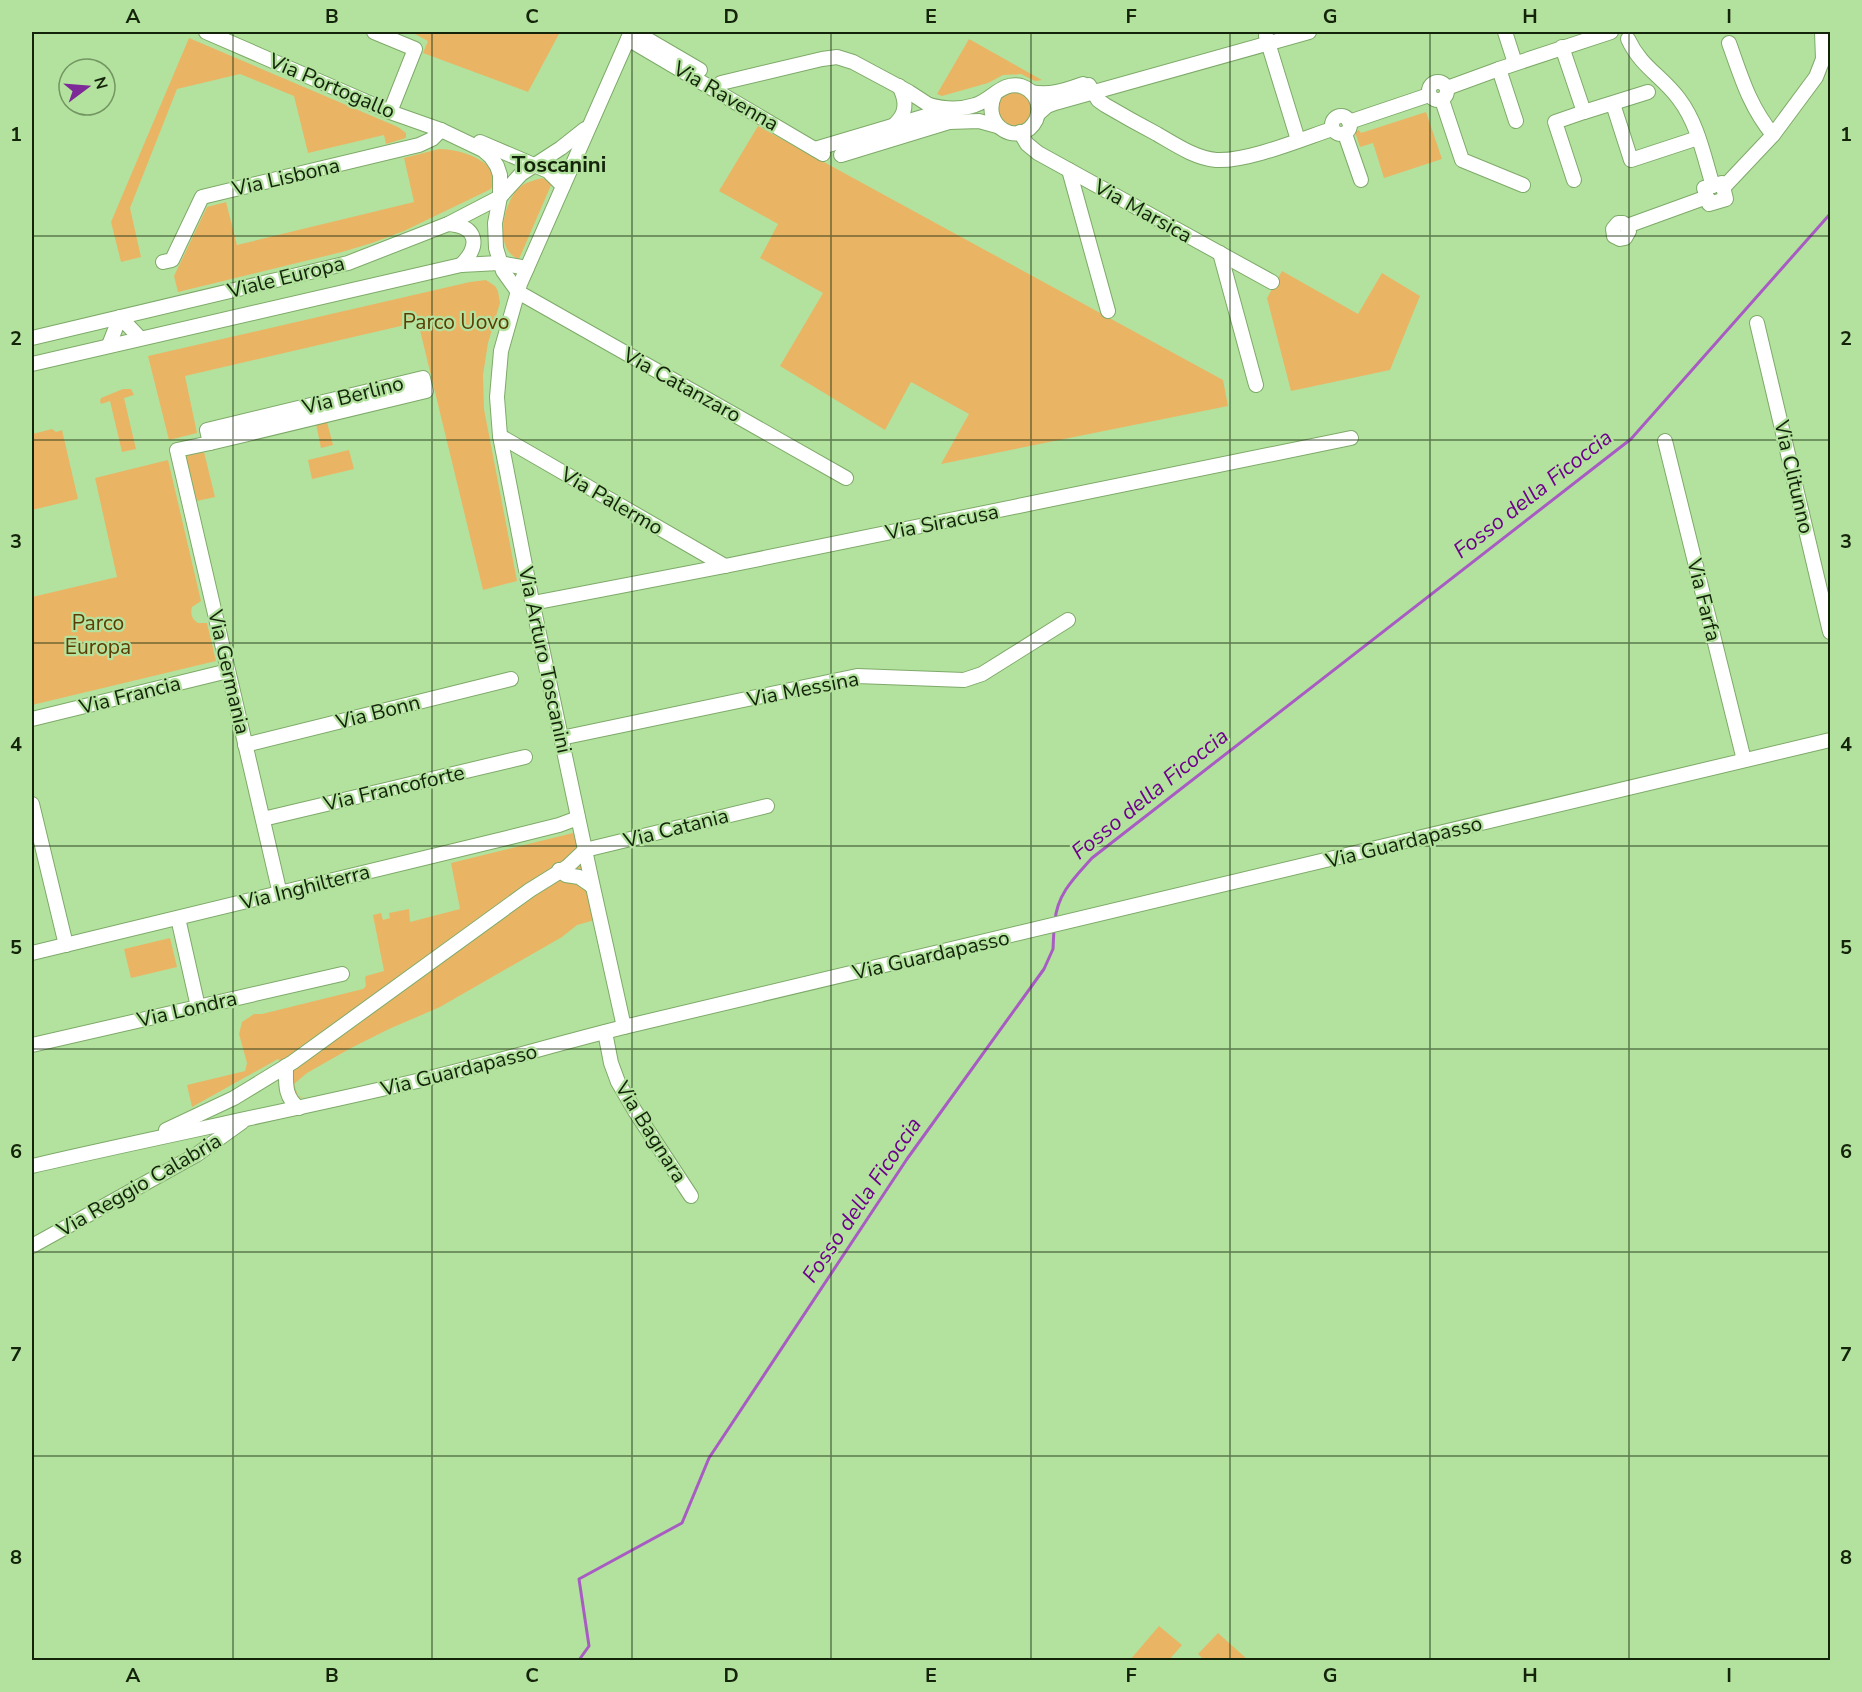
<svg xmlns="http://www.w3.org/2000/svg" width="1862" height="1692" viewBox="0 0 1862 1692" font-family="'Nunito Sans',sans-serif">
<rect width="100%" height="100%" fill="#b3e29e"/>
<g fill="#e9b565">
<polygon points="411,32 560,32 528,92 423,53 428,41"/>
<polygon points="189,38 398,127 406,133 406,138 386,144 384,135 308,153 294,96 240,74 177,89 130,208 141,257 121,262 111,222"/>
<polygon points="969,39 1042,80 1035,81 1021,74 1003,75 988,83 942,96 937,94"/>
<polygon points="1016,89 1032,100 1032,118 1019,128 1000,123 995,103 998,97"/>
<polygon points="1426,112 1442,159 1384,178 1373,143 1360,147 1355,132 1359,130 1361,133"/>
<polygon points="758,126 1223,380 1228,406 941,464 969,414 911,382 885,430 780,366 823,293 760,258 778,224 719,191"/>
<path d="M 439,149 C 458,148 507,163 491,189 L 404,231 L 372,243 L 342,252 L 178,292 L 174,276 L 207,207 L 226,202 L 237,245 L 414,202 L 404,158 Z"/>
<path d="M 542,178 L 552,183 L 519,259 C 493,251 503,201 520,187 C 526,182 535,180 542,178 Z"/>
<polygon points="1282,271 1358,314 1382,273 1420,296 1390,370 1291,391 1267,298"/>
<polygon points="486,280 495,286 498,291 500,303 488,343 483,375 484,409 517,581 483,590 418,322 185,376 197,433 169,440 148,356 470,282"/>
<polygon points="123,389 131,389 134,395 124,398 136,449 122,452 110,401 101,404 100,401 101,398"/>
<polygon points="327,422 333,445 321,448 316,424"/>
<polygon points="52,429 56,432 62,430 78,499 32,510 32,434"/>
<polygon points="349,450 354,469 312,479 308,460"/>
<polygon points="204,452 215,497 197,501 186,456"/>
<path d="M 168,460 L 201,601 L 192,607 C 190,614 192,619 198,623 L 207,623 L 216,661 L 32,705 L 32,597 L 117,577 L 95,478 Z"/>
<polygon points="573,833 577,837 595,920 577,925 562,937 440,1007 389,1029 351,1048 307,1073 294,1084 298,1096 305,1098 297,1097 294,1094 291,1075 278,1059 192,1107 187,1085 245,1071 247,1063 239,1034 242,1022 254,1014 262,1014 363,989 366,986 365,978 366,976 384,971 373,915 381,913 383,920 390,918 389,913 409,909 410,922 460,909 451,863"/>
<polygon points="170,938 177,967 131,978 124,949"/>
<polygon points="1159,1626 1182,1645 1169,1660 1130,1660"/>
<polygon points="1218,1633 1248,1660 1204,1660 1198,1654"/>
</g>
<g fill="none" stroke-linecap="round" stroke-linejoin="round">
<g stroke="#a85cc3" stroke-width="3">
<path d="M 1055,921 C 1057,894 1075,877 1092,858 L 1631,439 L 1830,214"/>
<polyline points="579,1660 589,1646 579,1579 682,1523 709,1458 907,1159 1044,969 1053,949 1054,928"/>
</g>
<g stroke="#7eaa69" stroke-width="16">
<g id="minor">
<polyline points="206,32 390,112 441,130 483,150 491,157 497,166 500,175 500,197"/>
<polyline points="374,32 415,49 390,112"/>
<polyline points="635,32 700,70"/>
<polyline points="1505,32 1515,63"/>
<polyline points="1266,36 1298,140"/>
<polyline points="628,39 823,154"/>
<path d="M 1628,39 C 1641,67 1662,76 1679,99 C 1698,124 1704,157 1713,186"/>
<path d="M 1729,43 C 1742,79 1749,105 1773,135"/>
<polyline points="1562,47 1584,112 1648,92"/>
<circle cx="1438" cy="91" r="9"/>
<polyline points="721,83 822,59 837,57 853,62 909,92 929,105 940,117 949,122 979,121 997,126"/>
<path d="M 1089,85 L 1098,100 L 1105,105 C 1122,115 1140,125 1157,134 C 1176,145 1195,158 1216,160 C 1247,162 1302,139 1332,129"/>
<polyline points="1447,88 1499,69"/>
<path d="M 1031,92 C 1050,96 1066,90 1083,84"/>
<polyline points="1442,100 1462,160 1523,185"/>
<polyline points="1613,104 1631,160 1698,138"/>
<path d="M 929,105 C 944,109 960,110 975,105 C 992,100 1002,81 1021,86 C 1027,88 1032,92 1035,97 C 1039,104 1039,113 1036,120 C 1021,149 979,127 995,94"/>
<polyline points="1038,114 1047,106 1055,103 1309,32"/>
<circle cx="1341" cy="125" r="9"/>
<polyline points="1516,121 1499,69 1611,32"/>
<polyline points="1349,122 1429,95"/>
<path d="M 894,125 C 907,114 907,101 899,86"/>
<polyline points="585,129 561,148 521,174 500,197 495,223 496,248 503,271 518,292 846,478"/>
<polyline points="1020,132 1027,144 1038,153 1272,282"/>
<polyline points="1345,134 1361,180"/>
<polyline points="480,142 548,171 563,186"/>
<polyline points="815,149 936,113"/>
<polyline points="841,155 949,122"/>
<polyline points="1069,170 1108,311"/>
<polyline points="1574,180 1555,122 1584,112"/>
<polygon points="1722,183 1726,199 1709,204 1704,188"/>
<polyline points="1723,188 1773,135 1816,77 1823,59 1822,32"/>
<path d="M 448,224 C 477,226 481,245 461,265"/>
<polyline points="1627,226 1629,231 1625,238 1620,239 1614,236 1613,229 1618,223 1623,223 1627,226 1707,197"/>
<polyline points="1220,253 1256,385"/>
<polyline points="163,262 172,260 202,197 419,145 432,139 441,130"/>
<polyline points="1757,323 1830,632"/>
<polyline points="32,338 348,263 448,224 500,197"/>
<polyline points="109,345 120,317 140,338"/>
<polyline points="32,364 461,265 499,263 527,268"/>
<polygon points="423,378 426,391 210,443 207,430"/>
<polyline points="500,436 725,566"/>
<polyline points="1665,441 1744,760"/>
<polyline points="210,443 177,450 280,894"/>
<polyline points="533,603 725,566 1351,438"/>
<polyline points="32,719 228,671"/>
<polyline points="561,738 857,676 964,680 982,674 1068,620"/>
<polyline points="245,745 511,679"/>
<polyline points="32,804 66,945"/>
<polyline points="263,819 525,757"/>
<polyline points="559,870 566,875 579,877 592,886"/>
<polyline points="178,918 198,1007"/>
<polyline points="32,953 507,838 559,825 578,818"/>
<polyline points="624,1027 591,878 531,596 500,436 497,397 501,351 520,284 631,32"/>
<polyline points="605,1032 611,1063 618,1082 635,1111 691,1196"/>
<polyline points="32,1045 342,974"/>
<path d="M 286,1066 C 286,1083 284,1097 299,1108"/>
<polyline points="166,1130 234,1098 293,1062 530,890 567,867 585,850 767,806"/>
<path d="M 32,1166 C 152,1138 274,1114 395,1086 C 472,1069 548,1046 624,1027 L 1830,740"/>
<polyline points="32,1246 196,1155 242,1122"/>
</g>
</g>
<use href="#minor" stroke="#fff" stroke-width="14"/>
</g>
<path fill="none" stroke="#13240a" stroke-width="1.5" stroke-opacity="0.55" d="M 233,32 L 233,1660M 432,32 L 432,1660M 632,32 L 632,1660M 831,32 L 831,1660M 1031,32 L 1031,1660M 1230,32 L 1230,1660M 1430,32 L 1430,1660M 1629,32 L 1629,1660M 32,236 L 1830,236M 32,440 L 1830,440M 32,643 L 1830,643M 32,846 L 1830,846M 32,1049 L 1830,1049M 32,1252 L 1830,1252M 32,1456 L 1830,1456"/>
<g text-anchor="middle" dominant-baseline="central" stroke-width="4.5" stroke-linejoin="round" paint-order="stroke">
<g font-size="21" fill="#13240a" stroke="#b3e29e">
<text transform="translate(332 86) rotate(23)">Via Portogallo</text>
<text transform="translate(726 96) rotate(30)">Via Ravenna</text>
<text transform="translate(286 177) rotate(-13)">Via Lisbona</text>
<text transform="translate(1143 211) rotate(29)">Via Marsica</text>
<text transform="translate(286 277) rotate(-14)">Viale Europa</text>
<text transform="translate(682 385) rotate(29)">Via Catanzaro</text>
<text transform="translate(353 395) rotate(-14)">Via Berlino</text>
<text transform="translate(1794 477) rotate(77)">Via Clitunno</text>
<text transform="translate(612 501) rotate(30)">Via Palermo</text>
<text transform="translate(942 522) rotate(-11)">Via Siracusa</text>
<text transform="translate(1704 600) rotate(76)">Via Farfa</text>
<text transform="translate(545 660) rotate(78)">Via Arturo Toscanini</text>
<text transform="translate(229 672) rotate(77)">Via Germania</text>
<text transform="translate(803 689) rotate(-11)">Via Messina</text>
<text transform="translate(130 695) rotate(-14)">Via Francia</text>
<text transform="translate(378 712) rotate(-14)">Via Bonn</text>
<text transform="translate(394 788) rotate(-13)">Via Francoforte</text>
<text transform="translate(676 828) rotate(-14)">Via Catania</text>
<text transform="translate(1404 842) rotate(-14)">Via Guardapasso</text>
<text transform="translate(305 887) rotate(-14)">Via Inghilterra</text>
<text transform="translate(931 955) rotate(-13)">Via Guardapasso</text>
<text transform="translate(187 1009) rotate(-13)">Via Londra</text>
<text transform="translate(459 1070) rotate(-14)">Via Guardapasso</text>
<text transform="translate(651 1132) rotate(58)">Via Bagnara</text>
<text transform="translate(139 1185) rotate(-30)">Via Reggio Calabria</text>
</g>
<g font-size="21" fill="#5b3d03" stroke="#b3e29e">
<text x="456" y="322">Parco Uovo</text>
<text x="98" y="623">Parco<tspan x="98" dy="24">Europa</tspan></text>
</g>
<g font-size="22" font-weight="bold" fill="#13240a" stroke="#b3e29e">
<text x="559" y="165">Toscanini</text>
</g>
<g font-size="22" font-style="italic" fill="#6f008d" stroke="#b3e29e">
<text transform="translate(1533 494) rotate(-38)">Fosso della Ficoccia</text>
<text transform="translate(1150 794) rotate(-39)">Fosso della Ficoccia</text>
<text transform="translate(862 1200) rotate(-56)">Fosso della Ficoccia</text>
</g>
</g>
<rect width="1862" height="1692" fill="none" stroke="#b3e29e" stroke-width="66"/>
<g transform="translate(87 87) rotate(74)"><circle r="28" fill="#b3e29e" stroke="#739663" stroke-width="1.5"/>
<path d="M0-4.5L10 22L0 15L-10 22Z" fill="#7d2998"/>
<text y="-9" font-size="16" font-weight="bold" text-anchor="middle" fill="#13240a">N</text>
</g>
<rect x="33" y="33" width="1796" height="1626" fill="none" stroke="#13240a" stroke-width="2"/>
<g font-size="20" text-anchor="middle" font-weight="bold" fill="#13240a">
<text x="133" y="23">A</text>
<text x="332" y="23">B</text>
<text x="532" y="23">C</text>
<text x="731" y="23">D</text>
<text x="931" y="23">E</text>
<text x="1131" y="23">F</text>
<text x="1330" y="23">G</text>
<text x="1530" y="23">H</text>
<text x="1729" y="23">I</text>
<text x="16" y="141">1</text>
<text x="1846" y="141">1</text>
<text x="16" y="345">2</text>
<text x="1846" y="345">2</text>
<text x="16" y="548">3</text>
<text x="1846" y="548">3</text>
<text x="16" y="751">4</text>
<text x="1846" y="751">4</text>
<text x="16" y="954">5</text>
<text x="1846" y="954">5</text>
<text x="16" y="1158">6</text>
<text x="1846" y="1158">6</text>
<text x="16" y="1361">7</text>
<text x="1846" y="1361">7</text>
<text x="16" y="1564">8</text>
<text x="1846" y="1564">8</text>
<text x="133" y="1682">A</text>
<text x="332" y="1682">B</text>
<text x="532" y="1682">C</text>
<text x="731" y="1682">D</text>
<text x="931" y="1682">E</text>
<text x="1131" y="1682">F</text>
<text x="1330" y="1682">G</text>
<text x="1530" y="1682">H</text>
<text x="1729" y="1682">I</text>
</g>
</svg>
